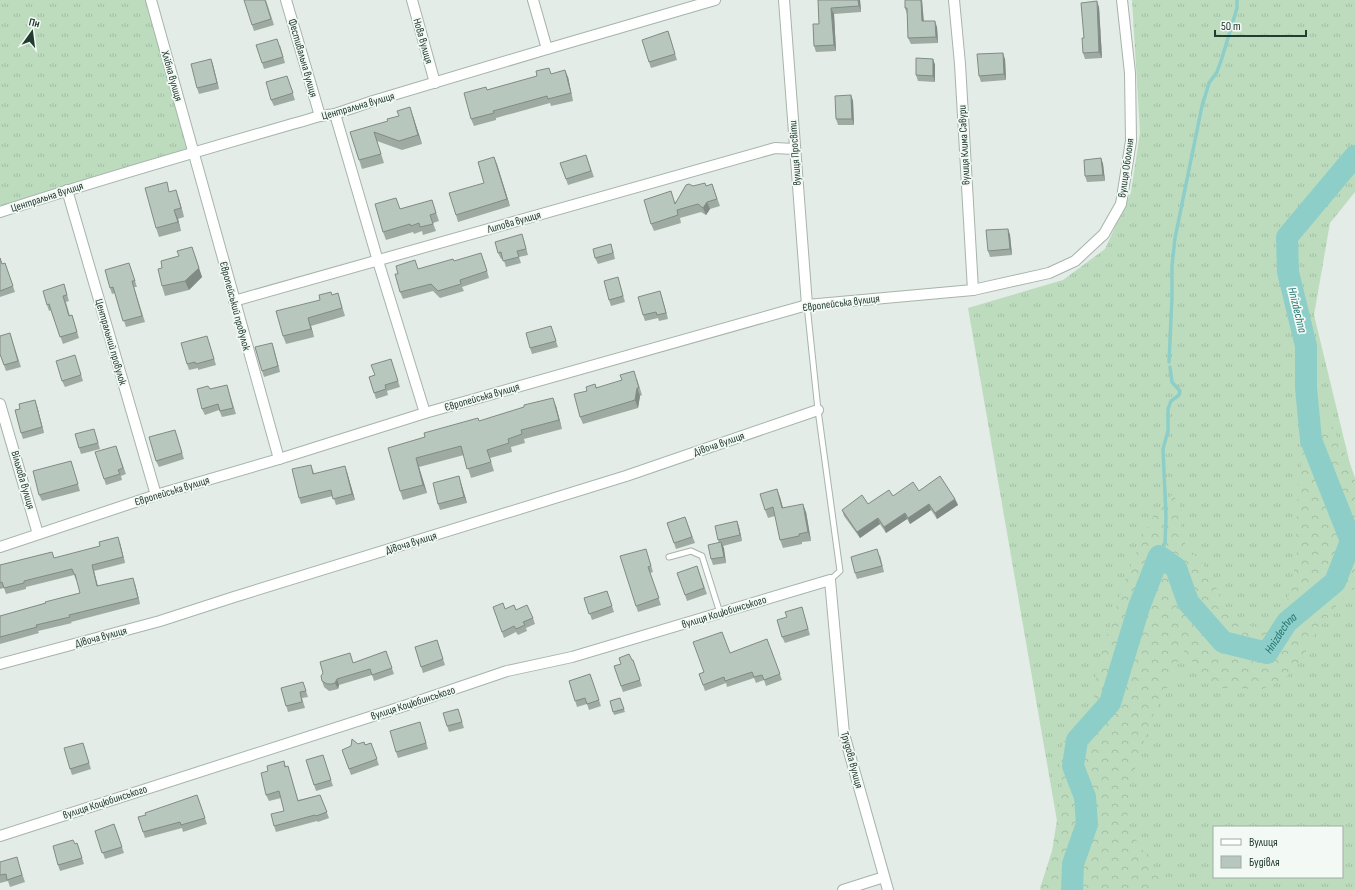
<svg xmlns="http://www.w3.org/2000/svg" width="1355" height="890" viewBox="0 0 1355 890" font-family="'Sofia Sans Condensed',sans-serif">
<defs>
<pattern id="grass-tufts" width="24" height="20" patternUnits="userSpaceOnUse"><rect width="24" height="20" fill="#bddcbe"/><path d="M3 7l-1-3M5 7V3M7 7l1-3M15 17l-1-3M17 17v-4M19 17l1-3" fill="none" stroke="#a2bea4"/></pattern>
<pattern id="forest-crowns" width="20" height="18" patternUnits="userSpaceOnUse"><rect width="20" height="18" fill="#bddcbe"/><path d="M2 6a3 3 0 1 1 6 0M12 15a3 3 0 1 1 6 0" fill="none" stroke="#a2bea4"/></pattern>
</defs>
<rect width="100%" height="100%" fill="#e3ece6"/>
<g fill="url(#grass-tufts)" fill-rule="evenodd">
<polygon points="0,0 151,0 194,152 0,214"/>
<path d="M 1132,0 L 1355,0 L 1355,192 L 1330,223 L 1314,315 L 1351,468 L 1355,479 L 1355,890 L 1069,890 L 968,308 L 1063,280 L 1105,249 L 1131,192 L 1140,132 ZM 1214,827 L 1342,827 L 1342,877 L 1214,877 Z"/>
</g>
<polygon fill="url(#forest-crowns)" points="1300,414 1331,424 1350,464 1355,478 1355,588 1344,596 1314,635 1303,658 1285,678 1263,689 1215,688 1181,648 1175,672 1150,722 1129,788 1127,826 1163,881 1161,890 1041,890 1040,888 1052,851 1062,789 1059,752 1073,723 1093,707 1097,667 1125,580 1144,534 1155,513 1173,494 1182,510 1181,528 1186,546 1202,563 1216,587 1224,608 1239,623 1257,627 1276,617 1287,602 1297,558 1296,535 1298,487 1303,452"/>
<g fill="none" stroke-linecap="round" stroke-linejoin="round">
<g stroke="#8ecec9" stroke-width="3.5">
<polyline points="1169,362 1172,297 1172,266 1175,238 1202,106 1209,83 1217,72 1222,58 1237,8 1237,0"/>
<polyline points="1159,556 1165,543 1166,517 1163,449 1168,431 1168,409 1171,401 1179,395 1180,391 1172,382 1170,367"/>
</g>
<path stroke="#8ecec9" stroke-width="22" id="s1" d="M 1072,890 L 1073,864 L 1087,824 L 1085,797 L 1073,766 L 1077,740 L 1110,703 L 1139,607 L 1159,556 L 1176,568 L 1188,602 L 1223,642 L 1267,653 L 1287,622 L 1335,582 L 1351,541 L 1311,440 L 1306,388 L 1306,346 L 1288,272 L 1287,237 L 1355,156"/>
<g stroke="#a6b4ac" stroke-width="7">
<g id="lane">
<polyline points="807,305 818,410 840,571 830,580"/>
<polyline points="669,557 691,551 702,556 720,613"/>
</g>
</g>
<g stroke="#a6b4ac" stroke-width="12">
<g id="street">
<polyline points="151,0 279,459"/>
<polyline points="286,0 320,116"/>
<polyline points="412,0 435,83"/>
<polyline points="533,0 547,49"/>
<polyline points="784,0 807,305"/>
<polyline points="954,0 960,64 973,290"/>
<polyline points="335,114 378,261 425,413"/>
<polyline points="67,190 156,495"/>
<path d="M 0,212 C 106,177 213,147 320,116 L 335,114 L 373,101 L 547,49 L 715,0"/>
<polyline points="234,301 775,148 794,149"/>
<polyline points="0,404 38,534"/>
<polyline points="0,547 156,495 279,459 425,413 807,305 973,290 1049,273 1075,261 1104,234 1121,204 1131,141 1130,73 1122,0"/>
<polyline points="0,664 160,621 234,597 626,476 818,410"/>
<polyline points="0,836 404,706 507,671 572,657 830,580 844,734 888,890"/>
<polyline points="843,890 884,877"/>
</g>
</g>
<use href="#lane" stroke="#fff" stroke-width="5"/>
<use href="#street" stroke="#fff" stroke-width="10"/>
</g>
<g fill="#9eaba3">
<polygon points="266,0 274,25 254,31 252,25"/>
<polygon points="818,0 860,0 861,12 834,14 836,51 816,52 814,46 819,24"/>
<polygon points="922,0 924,21 937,27 938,43 911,44 908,38 907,14 905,8"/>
<polygon points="1099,7 1102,58 1085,59 1083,53 1084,38"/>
<polygon points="668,31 677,60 651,68 649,62"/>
<polygon points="280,45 285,63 264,69 262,63"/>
<polygon points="211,59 213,65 219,89 199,94 197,88"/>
<polygon points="933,59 935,65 935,82 918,81 916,75"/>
<polygon points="1005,59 1006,80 981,82 979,76"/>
<polygon points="551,74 568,77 573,101 551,106 550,103 496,118 496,120 474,126 471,119 487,90"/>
<polygon points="289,82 295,100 274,106 271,100"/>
<polygon points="851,95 853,101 854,125 838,125 836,119"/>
<polygon points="413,116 422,144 402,150 377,141 384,163 362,169 350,132"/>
<polygon points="586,155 594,177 568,185 560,163"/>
<polygon points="494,157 510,206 458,222 456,215 484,183"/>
<polygon points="1101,158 1103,164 1105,181 1087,182 1085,176"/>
<polygon points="712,184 720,206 710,209 706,215 701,212 680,218 681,223 654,231 651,224 693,186 706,186"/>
<polygon points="170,191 179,199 184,217 178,219 181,231 159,237 156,228"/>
<polygon points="432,200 439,221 433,223 436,231 423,235 422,231 414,234 413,232 386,240 383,232 400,209"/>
<polygon points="1008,229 1010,235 1012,255 990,257 988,251"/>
<polygon points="524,240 528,255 519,257 521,263 506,267 503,258 501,259 498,253"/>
<polygon points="613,250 615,259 598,264 595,258"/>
<polygon points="195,256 202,277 189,290 165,296 162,286 162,268"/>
<polygon points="0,257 2,264 5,263 15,292 0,297"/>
<polygon points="484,260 489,278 462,287 464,291 440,298 433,291 403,299 400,292 419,269 454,261"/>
<polygon points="131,269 137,287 134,287 145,322 126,327 115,293 112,294 110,288"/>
<polygon points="618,277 625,302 611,306 609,300"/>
<polygon points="64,284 69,301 66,302 70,316 72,315 79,338 63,344 51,310 49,311 47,305"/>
<polygon points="660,291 668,319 659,321 658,318 645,321 643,315"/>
<polygon points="338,293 345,316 311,326 314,337 286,344 283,336 320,300"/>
<polygon points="551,326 558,347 532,354 530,348"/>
<polygon points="10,333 21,367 6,371 0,354"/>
<polygon points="209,342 216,365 198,370 198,368 189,370 187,364"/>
<polygon points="272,343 280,372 264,377 262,371"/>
<polygon points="391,359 400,387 387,391 388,395 376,399 369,377 375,375"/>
<polygon points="77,362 83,381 65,387 62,381"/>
<polygon points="637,379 642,395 640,396 638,408 583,424 580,417 587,391 595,384 597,388"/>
<polygon points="227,385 236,414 222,417 219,410 205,415 202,409 210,389"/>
<polygon points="37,406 44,433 23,439 21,433"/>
<polygon points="556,406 562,429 524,439 525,443 511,447 512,452 490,458 494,471 471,478 464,455 419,467 427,493 403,500 400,491 388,448 479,421"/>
<polygon points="94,429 100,449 81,454 79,448"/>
<polygon points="177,436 184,459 159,467 156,461"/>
<polygon points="116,446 126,474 121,476 122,480 106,485 104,479"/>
<polygon points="71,461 80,491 42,501 39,495"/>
<polygon points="311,465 314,473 347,472 355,500 336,505 333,496 301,504 299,498"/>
<polygon points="459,476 467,503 440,510 438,504"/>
<polygon points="919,491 955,499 958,505 937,519 931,510 910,524 907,519 886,533 880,524 860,538 844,516 842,510 868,504 893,496"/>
<polygon points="780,497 783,508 806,512 811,541 802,542 802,544 783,548 780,540 775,516 768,518 765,510"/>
<polygon points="685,517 695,543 676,549 667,523"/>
<polygon points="737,521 739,527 742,541 723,546 726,563 713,565 711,559 719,543 718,540"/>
<polygon points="120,543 125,563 94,571 98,586 135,584 140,604 71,622 72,623 38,631 39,633 0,644 0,616 80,593 77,580 76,580 74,575 26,587 26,589 6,594 4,588 0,589 0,565 52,552 54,558"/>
<polygon points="646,549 653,572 650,573 661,605 638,612 636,606"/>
<polygon points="880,555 884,572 857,579 855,573"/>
<polygon points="697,566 707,594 687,601 685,595"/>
<polygon points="607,591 614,612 592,620 584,598"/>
<polygon points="493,607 516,610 533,618 535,624 526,628 527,631 518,635 516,632 504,638"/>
<polygon points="802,607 810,635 785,643 782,637 787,617"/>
<polygon points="767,639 782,680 766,686 764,680 756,683 754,678 727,687 726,683 705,691 699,674 704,672 730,653"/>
<polygon points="437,640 445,665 423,673 415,647"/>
<polygon points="386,651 394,674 374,681 372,675 339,685 338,689 334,690 329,691 324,687 322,681 353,663"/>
<polygon points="633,660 642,686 623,692 614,666"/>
<polygon points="590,674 601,706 589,710 587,704 577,707 569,681"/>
<polygon points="281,688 305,688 308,697 302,698 305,708 288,712"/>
<polygon points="620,698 625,712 614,715 610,701"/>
<polygon points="458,709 464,728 449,732 447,726"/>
<polygon points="420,722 428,749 398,758 396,752"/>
<polygon points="83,743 91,769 72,775 70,769"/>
<polygon points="371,743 379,765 351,775 342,750 358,744 365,745"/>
<polygon points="323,755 333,786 316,791 306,760"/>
<polygon points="284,761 286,767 288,766 298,800 320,795 329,818 318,822 317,821 276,832 274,826 284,811 281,798 269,801 266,795 268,771"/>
<polygon points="197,795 207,824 183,832 182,828 145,838 143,832 146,815"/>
<polygon points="114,824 124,853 105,859 95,831"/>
<polygon points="77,843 84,864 60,871 58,865"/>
<polygon points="0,862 19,864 25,882 10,887 8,881 0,883"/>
</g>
<g fill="#818b85">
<polygon points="858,0 860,0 861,12 859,6"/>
<polygon points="921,0 922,0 924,28 922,21"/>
<polygon points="1097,1 1099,7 1102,58 1099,52"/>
<polygon points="831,8 834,14 836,51 834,45"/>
<polygon points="935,21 937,27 938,43 936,37"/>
<polygon points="1003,53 1005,59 1006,80 1004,74"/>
<polygon points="211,59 213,65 219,89 217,83"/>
<polygon points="933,59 935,65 935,82 933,76"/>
<polygon points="565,70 568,77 573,101 571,93"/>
<polygon points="851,95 853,101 854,125 852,119"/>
<polygon points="410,107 413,116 422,144 418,135"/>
<polygon points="494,157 497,164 510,206 507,199"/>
<polygon points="1101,158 1103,164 1105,181 1103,175"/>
<polygon points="176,190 179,199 184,217 181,208"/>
<polygon points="707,202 710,209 706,215 703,208"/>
<polygon points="174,210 178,219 181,231"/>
<polygon points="1008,229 1010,235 1012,255 1010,249"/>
<polygon points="195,256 202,277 189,290 185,281"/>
<polygon points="660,291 662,297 668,319 666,313"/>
<polygon points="308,318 311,326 314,337 311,329"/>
<polygon points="272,343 274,349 280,372 278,366"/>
<polygon points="637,388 640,396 638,408 635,400"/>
<polygon points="553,398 556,406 562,429 559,420"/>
<polygon points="35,400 37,406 44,433 42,427"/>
<polygon points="416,458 419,467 427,493 423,485"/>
<polygon points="345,466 347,472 355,500 352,494"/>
<polygon points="459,476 461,483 467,503 464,497"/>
<polygon points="777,489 780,497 785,516 782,508"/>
<polygon points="955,499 958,505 937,519 935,513"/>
<polygon points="803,504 806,512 811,541 808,532"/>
<polygon points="929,504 931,510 910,524 908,518"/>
<polygon points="905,513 907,519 886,533 884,527"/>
<polygon points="878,518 880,524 860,538 857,532"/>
<polygon points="737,521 739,527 742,541 740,535"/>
<polygon points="118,537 120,543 125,563 123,557"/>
<polygon points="721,542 724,548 726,563 724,557"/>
<polygon points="92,565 94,571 99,592 97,586"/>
<polygon points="133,578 135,584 140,604 138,598"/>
<polygon points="337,679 339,685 338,689 335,683"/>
</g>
<g fill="#b8c7be" stroke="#818b85">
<polygon points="244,0 265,0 271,19 252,25"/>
<polygon points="818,0 858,0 859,6 831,8 834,45 814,46 813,24 819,24"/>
<polygon points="905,0 921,0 922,21 935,21 936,37 908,38 907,8 905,8"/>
<polygon points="1097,1 1099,52 1083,53 1082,38 1084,38 1081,3"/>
<polygon points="668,31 675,54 649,62 642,40"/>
<polygon points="277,39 283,57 262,63 256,45"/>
<polygon points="1003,53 1004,74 979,76 977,54"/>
<polygon points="916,58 933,59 933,76 916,75"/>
<polygon points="211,59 217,83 197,88 191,64"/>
<polygon points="549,68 551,74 565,70 571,93 548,99 547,96 493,111 494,113 471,119 464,93 486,87 487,90 537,76 536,71"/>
<polygon points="287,76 293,93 271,100 266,82"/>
<polygon points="851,95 852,119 836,119 835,96"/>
<polygon points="410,107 418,135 399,141 374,132 381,154 359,160 350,132 388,121 387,119 399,116 397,111"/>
<polygon points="586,155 591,171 566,179 560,163"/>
<polygon points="494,157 507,199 456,215 449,193 484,183 478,162"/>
<polygon points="1101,158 1103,175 1085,176 1084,160"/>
<polygon points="167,182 169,192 176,190 181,208 174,210 178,222 156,228 145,188"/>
<polygon points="705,183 706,186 712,184 717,199 707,202 703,208 698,204 677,210 678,215 651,224 644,200 671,191 675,204 686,185 689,184 693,186"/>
<polygon points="396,198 400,209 432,200 436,213 430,215 433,224 420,227 419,223 411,226 410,224 383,232 375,204"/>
<polygon points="1008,229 1010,249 988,251 986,230"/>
<polygon points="522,234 526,249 517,251 519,257 503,261 501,252 498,253 495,242"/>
<polygon points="611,244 613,253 595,258 593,249"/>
<polygon points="192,247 199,268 185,281 162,286 158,269 162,268 161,261 179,256 177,251"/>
<polygon points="481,253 487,271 460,280 461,284 438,291 431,284 400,292 395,274 398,274 396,266 415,260 418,269 453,259 454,261"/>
<polygon points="0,258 2,264 5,263 13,286 0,291"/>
<polygon points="129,263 135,281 132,281 142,316 123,321 113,287 110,288 105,270"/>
<polygon points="618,277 623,296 609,300 604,281"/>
<polygon points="64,284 67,295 63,296 69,316 72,315 77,332 60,337 49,304 47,305 43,291"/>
<polygon points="660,291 666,313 657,315 656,312 643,315 638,297"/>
<polygon points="331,292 332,295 338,293 342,308 308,318 311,329 283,336 276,311 320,300 319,295"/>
<polygon points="551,326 556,341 530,348 526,333"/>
<polygon points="10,333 18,361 4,365 0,354 0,336"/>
<polygon points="207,336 214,359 196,364 195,362 187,364 181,343"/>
<polygon points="272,343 278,366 262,371 255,347"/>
<polygon points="75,355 81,375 62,381 56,361"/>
<polygon points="391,359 398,381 385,385 386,389 374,393 369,377 375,375 371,365"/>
<polygon points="634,371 639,388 637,388 635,400 580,417 574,394 587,391 586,387 595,384 596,388 622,380 620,375"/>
<polygon points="227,385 233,408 220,411 218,404 202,409 197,389 208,386 210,389"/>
<polygon points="553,398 559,420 521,430 522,434 508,439 509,443 487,450 491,462 467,469 461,446 416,458 423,485 400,491 388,448 425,437 424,433 478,418 479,421 524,407 524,405"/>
<polygon points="35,400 42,427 21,433 15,410 20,409 19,404"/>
<polygon points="94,429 98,443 79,448 75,434"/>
<polygon points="175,430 182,453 156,461 149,437"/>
<polygon points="116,446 123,468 118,470 120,474 104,479 95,452"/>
<polygon points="71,461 78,484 39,495 33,471"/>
<polygon points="311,465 313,474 345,466 352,494 333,499 331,490 299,498 292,469"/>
<polygon points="459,476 464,497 438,504 433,483"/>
<polygon points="940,476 955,499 935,513 929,504 908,518 905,513 884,527 878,518 857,532 842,510 862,495 868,504 889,490 893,496 913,482 919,491"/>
<polygon points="777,489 782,508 803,504 808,532 799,534 799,536 780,540 773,507 765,510 760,494"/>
<polygon points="685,517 692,537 674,543 667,523"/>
<polygon points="737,521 740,535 718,540 715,526"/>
<polygon points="118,537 123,557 92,565 97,586 133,578 138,598 69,615 70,617 36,625 37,627 0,637 0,616 46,603 45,602 80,593 75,574 74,574 72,569 24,581 24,583 4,588 2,582 0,583 0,565 52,552 54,558 100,546 99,542"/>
<polygon points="721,542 724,557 711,559 708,545"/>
<polygon points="646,549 651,566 648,567 659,598 636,606 620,556"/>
<polygon points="877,549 882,566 855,573 851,557"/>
<polygon points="697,566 704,588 685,595 677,573"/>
<polygon points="607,591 612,606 589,614 584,598"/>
<polygon points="503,603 505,609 514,605 516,610 527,605 533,618 523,622 525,625 516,629 514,626 502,632 493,607"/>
<polygon points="802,607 808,629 782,637 777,620 787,617 785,612"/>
<polygon points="722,632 730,653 767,639 780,674 764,680 762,675 754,677 752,672 725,681 724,677 703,685 699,674 704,672 693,642"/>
<polygon points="437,640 443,659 421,667 415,647"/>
<polygon points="386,651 392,668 372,675 370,669 337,679 335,683 332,684 327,684 322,681 321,676 323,673 320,662 350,653 353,663"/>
<polygon points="629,654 632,660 633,660 640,680 621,686 614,666 621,664 619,658"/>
<polygon points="590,674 599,700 587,704 585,698 575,701 569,681"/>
<polygon points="303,682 306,691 300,692 302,702 286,706 281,688"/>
<polygon points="620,698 624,709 613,712 610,701"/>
<polygon points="458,709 462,722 447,726 443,713"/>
<polygon points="420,722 426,743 396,752 390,731"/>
<polygon points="352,739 358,744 364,742 365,745 371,743 377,759 349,769 342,750 351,746"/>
<polygon points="83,743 89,763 70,769 64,748"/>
<polygon points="323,755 331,780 314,785 306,760"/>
<polygon points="284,761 285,767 288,766 298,801 320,795 327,812 316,816 315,815 274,826 271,814 284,811 279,791 266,795 261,773 268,771 267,766"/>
<polygon points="197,795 205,818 181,825 180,822 143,832 138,817 146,815 145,813"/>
<polygon points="114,824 122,847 102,853 95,831"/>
<polygon points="73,840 75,844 77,843 82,858 58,865 53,846"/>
<polygon points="17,857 22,875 7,880 6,874 0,875 0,862"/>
</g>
<g text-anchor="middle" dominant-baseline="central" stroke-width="3.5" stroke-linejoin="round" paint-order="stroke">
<g font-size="11" fill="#233c30" stroke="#f3f9f5">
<text transform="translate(423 41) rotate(74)">Нова вулиця</text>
<text transform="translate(303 58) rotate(74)">Фестивальна вулиця</text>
<text transform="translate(172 76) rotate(74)">Хлібна вулиця</text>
<text transform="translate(358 106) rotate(-16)">Центральна вулиця</text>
<text transform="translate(964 145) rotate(-93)">вулиця Клима Савури</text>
<text transform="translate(795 153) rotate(-94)">вулиця Просвіти</text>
<text transform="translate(1126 168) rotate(-82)">вулиця Оболоня</text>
<text transform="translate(47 197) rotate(-18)">Центральна вулиця</text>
<text transform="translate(514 222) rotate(-16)">Липова вулиця</text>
<text transform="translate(841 303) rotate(-7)">Європейська вулиця</text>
<text transform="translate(235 306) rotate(75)">Європейський провулок</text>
<text transform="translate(111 342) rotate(74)">Центральний провулок</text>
<text transform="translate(482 397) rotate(-16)">Європейська вулиця</text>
<text transform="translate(719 444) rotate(-19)">Дівоча вулиця</text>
<text transform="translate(23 480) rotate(74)">Вільхова вулиця</text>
<text transform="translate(172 491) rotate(-17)">Європейська вулиця</text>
<text transform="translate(411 543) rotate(-17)">Дівоча вулиця</text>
<text transform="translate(724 612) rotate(-17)">вулиця Коцюбинського</text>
<text transform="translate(101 637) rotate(-15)">Дівоча вулиця</text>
<text transform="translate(413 703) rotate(-18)">вулиця Коцюбинського</text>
<text transform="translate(852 760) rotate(75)">Трудова вулиця</text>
<text transform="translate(105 802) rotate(-18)">вулиця Коцюбинського</text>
</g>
<g font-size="12" font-style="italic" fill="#217570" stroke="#f3f9f5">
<text transform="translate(1297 310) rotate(76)">Hnizdechna</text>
<text stroke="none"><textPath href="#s1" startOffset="539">Hnizdechna</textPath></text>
</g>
</g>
<rect x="1213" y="826" width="130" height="52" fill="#f3f9f5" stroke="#a0ada6"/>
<rect x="1221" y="839" width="20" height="6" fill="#ffffff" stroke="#a0ada6"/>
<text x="1249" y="846" font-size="12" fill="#233c30">Вулиця</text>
<rect x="1221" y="856" width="20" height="12" fill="#b8c7be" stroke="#a0ada6"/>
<text x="1249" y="866" font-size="12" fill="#233c30">Будівля</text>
<g transform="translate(32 32) rotate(14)" stroke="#f3f9f5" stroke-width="3" paint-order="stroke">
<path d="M0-3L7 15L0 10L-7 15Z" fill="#233c30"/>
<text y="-6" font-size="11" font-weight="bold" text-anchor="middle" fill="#233c30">Пн</text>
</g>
<path d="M1215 30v6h91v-6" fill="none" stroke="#233c30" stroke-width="2"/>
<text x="1221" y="30" font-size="12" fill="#233c30" stroke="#f3f9f5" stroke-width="3" paint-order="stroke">50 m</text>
</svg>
